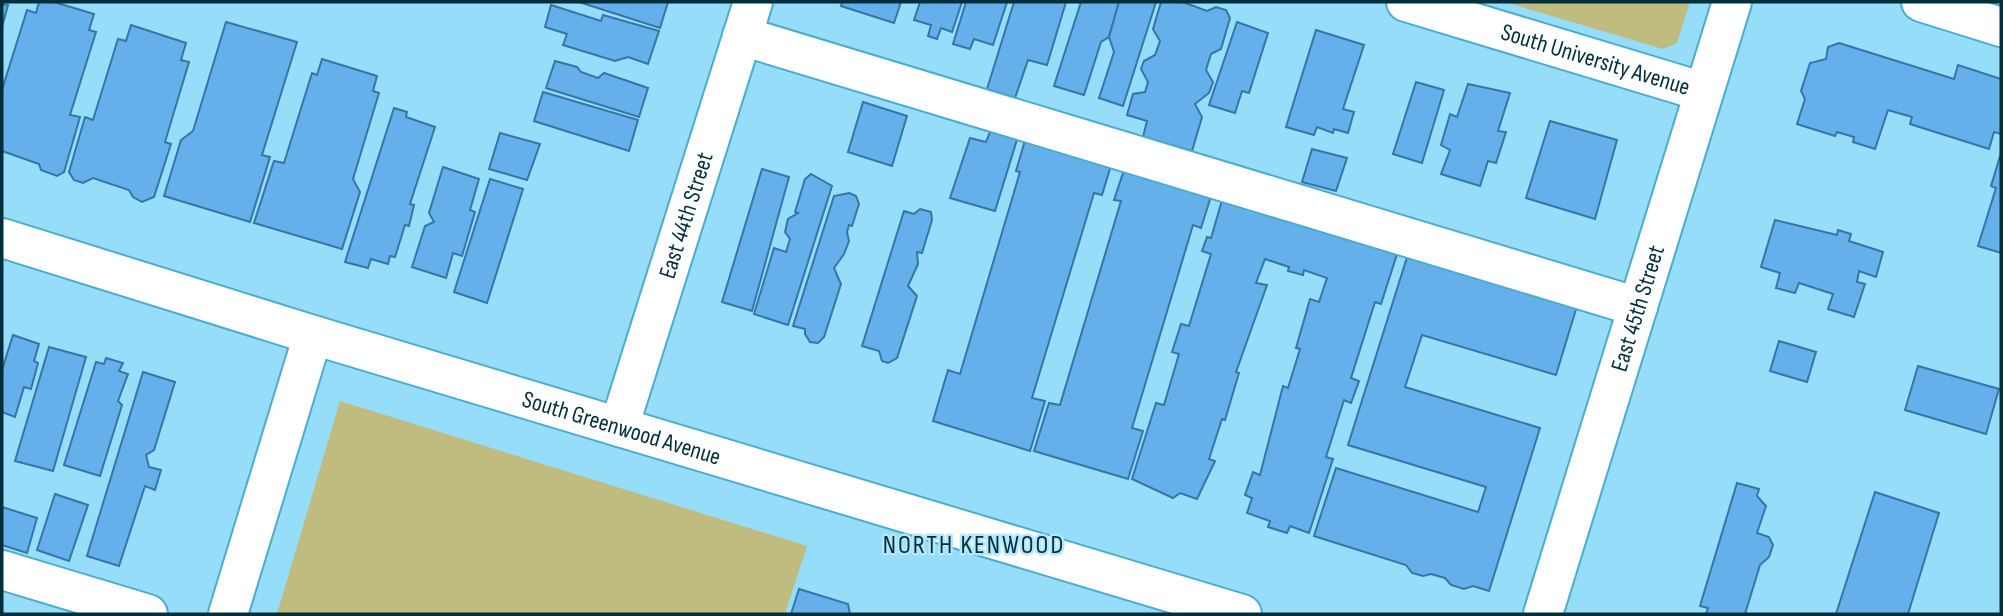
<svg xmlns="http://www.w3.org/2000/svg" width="2003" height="616" viewBox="0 0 2003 616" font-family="'Sofia Sans Condensed',sans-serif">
<rect width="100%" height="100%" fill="#95ddf9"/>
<g fill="#c0bb7e">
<polygon points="1505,2 1690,2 1677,43 1663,49"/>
<polygon points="340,401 807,546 785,614 277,614"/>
</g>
<g fill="#65b0eb" stroke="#3576a7" stroke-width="2">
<polygon points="39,2 54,2 94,14 89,30 96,32 70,115 80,117 64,172 57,176 41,170 39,164 2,151 2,90 27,10 36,13"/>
<polygon points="579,2 668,2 660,28"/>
<polygon points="842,2 901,2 894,23 841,6"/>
<polygon points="920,2 962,2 952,32 941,28 937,39 928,36 931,25 914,20"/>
<polygon points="966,2 1007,2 993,45 974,39 970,49 953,44"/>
<polygon points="1014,2 1066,2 1047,65 1028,60 1015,98 987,89"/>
<polygon points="1081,2 1119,2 1109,37 1101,42 1084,95 1054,86"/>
<polygon points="1119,2 1156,2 1123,106 1099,98 1114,52 1109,37"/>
<polygon points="1161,2 1183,2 1207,11 1216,7 1226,10 1230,18 1221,49 1211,54 1206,70 1213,82 1209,93 1195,104 1202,117 1192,151 1143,137 1147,121 1127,115 1133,94 1145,92 1148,82 1141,69 1144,61 1155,55 1160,41 1153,29"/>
<polygon points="2,4 8,5 2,27"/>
<polygon points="551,5 601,21 603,15 659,31 648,64 628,57 615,61 563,45 567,34 545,27"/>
<polygon points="226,22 297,42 262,155 270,157 250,222 164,196 181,140 193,131"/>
<polygon points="1237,22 1268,33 1249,93 1242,91 1235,113 1209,105"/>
<polygon points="131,25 186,43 181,60 189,62 165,142 171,144 154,197 142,202 133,197 129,190 93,178 83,183 74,180 69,172 85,117 93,120 118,39 126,41"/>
<polygon points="1316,30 1364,45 1343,109 1354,112 1348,133 1334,129 1333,133 1317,127 1314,135 1286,127"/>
<polygon points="1839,43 1954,79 1958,65 2001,79 2001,134 1994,132 1989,149 1910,124 1912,117 1888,110 1875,149 1853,142 1854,137 1837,132 1835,136 1797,124 1805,99 1801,91 1810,63 1826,59 1828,47"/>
<polygon points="322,59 377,76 373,91 379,93 353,179 360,192 342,249 254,223 274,161 284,163 312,73 317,75"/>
<polygon points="555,61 577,67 581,72 598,78 604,73 648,88 639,117 546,88"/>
<polygon points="1416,82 1444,90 1422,163 1393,154"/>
<polygon points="1468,84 1510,93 1498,131 1506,132 1496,163 1488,161 1480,186 1441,174 1450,150 1441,145 1450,114 1457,117"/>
<polygon points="543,92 638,120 629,151 534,121"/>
<polygon points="863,102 907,116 892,166 848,152"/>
<polygon points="394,108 407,112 406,117 435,127 410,204 414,205 409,226 405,225 395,257 390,256 388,264 371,259 368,268 345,262"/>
<polygon points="1550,121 1617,140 1595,219 1526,198"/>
<polygon points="992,127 1019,133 995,211 950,198 970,138 986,142"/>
<polygon points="500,133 540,144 527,180 489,169"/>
<polygon points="1026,137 1112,162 1102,195 1094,193 1032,398 1045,401 1030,451 933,421 948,370 960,374 1020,172 1016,171"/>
<polygon points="1312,149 1347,158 1336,191 1302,182"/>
<polygon points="2001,153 2001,253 1978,246 1996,188 1991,186"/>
<polygon points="443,167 479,179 470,210 475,212 462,256 453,253 446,278 412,267 425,226 434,222 429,213"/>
<polygon points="1125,167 1212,193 1201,228 1193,225 1132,428 1143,431 1128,479 1034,451 1049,403 1060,405 1121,201 1114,200"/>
<polygon points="762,169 789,177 752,311 722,302"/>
<polygon points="811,174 832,186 788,325 754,314 774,248 786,252 790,239 785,232 788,219 798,213 795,212 805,179"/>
<polygon points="490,179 523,189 487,303 454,292"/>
<polygon points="849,193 856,196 859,204 852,226 849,225 847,232 849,241 844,254 834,268 841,284 824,337 818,343 810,342 805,334 805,329 793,326 834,196"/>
<polygon points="1223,197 1398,251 1381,304 1375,302 1351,378 1359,381 1351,403 1344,400 1326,457 1333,459 1309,533 1290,526 1287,533 1268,527 1270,521 1247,513 1252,498 1245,495 1253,472 1260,475 1283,386 1288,388 1300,349 1296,348 1310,299 1319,302 1327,278 1304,270 1303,275 1288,271 1289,267 1265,259 1256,283 1267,285 1236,372 1239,373 1225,420 1222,419 1209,459 1215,461 1197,499 1180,493 1173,498 1132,479 1156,403 1164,405 1179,354 1172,352 1181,324 1189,326 1211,254 1202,251 1207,237 1211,238"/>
<polygon points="920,209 931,212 932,220 922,253 917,252 918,264 908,286 917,296 897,358 888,363 882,361 879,351 862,346 904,211 914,214"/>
<polygon points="1775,220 1837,235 1838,230 1851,234 1849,241 1883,252 1876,277 1859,271 1857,282 1865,284 1854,317 1828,309 1833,294 1799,283 1795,293 1776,288 1780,273 1761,267"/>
<polygon points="1408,254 1577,306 1556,375 1422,335 1405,387 1540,428 1489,591 1473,586 1464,589 1451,585 1445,578 1431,574 1423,576 1412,573 1406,565 1314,536 1336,468 1478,512 1486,487 1348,445"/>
<polygon points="13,335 39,344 34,361 38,363 31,389 24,387 15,417 2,412 2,370"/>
<polygon points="1779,341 1816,352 1807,382 1770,371"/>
<polygon points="49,347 86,357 53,471 15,461"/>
<polygon points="106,358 123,363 119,371 128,374 118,401 122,405 100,476 64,465 96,362 104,364"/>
<polygon points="1918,366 1999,389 1986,434 1905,410"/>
<polygon points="143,372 175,382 154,450 146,455 149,467 161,470 155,490 145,486 119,566 87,556"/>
<polygon points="1737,483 1759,489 1757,496 1766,506 1757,533 1769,537 1773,545 1769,557 1760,565 1745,614 1706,614 1708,608 1700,606"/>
<polygon points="1875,492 1939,513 1908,614 1836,614"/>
<polygon points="55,494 88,505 69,561 37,550"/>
<polygon points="2,507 37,518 27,553 2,545"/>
<polygon points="799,589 848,604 850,614 791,614"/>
</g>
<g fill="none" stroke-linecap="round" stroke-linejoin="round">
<g stroke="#4daccd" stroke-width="42">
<g id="minor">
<path id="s1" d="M 1406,2 L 1704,92"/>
<polyline points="1921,2 2001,27"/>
<polyline points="742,36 1638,307"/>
<path id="s2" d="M 2,238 L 313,335 L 1242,614"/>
<path id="s3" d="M 619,427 L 753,2"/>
<polyline points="2,570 148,614"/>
<polyline points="228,614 313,335"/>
<path id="s4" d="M 1543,614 L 1732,2"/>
</g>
</g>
<use href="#minor" stroke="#fff" stroke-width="38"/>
</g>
<g text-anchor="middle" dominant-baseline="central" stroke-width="5" stroke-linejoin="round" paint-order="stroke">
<g font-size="24" fill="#032e3c" stroke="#b3e7fc">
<text stroke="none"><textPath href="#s1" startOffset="198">South University Avenue</textPath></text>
<text stroke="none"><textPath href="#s3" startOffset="222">East 44th Street</textPath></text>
<text stroke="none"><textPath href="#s4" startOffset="320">East 45th Street</textPath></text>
<text stroke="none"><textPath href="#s2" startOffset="648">South Greenwood Avenue</textPath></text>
</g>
<g font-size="26" letter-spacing="2" fill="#032e3c" stroke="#b3e7fc">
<text x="974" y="545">NORTH KENWOOD</text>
</g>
</g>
<rect width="2003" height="616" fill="none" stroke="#032e3c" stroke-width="7"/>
</svg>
